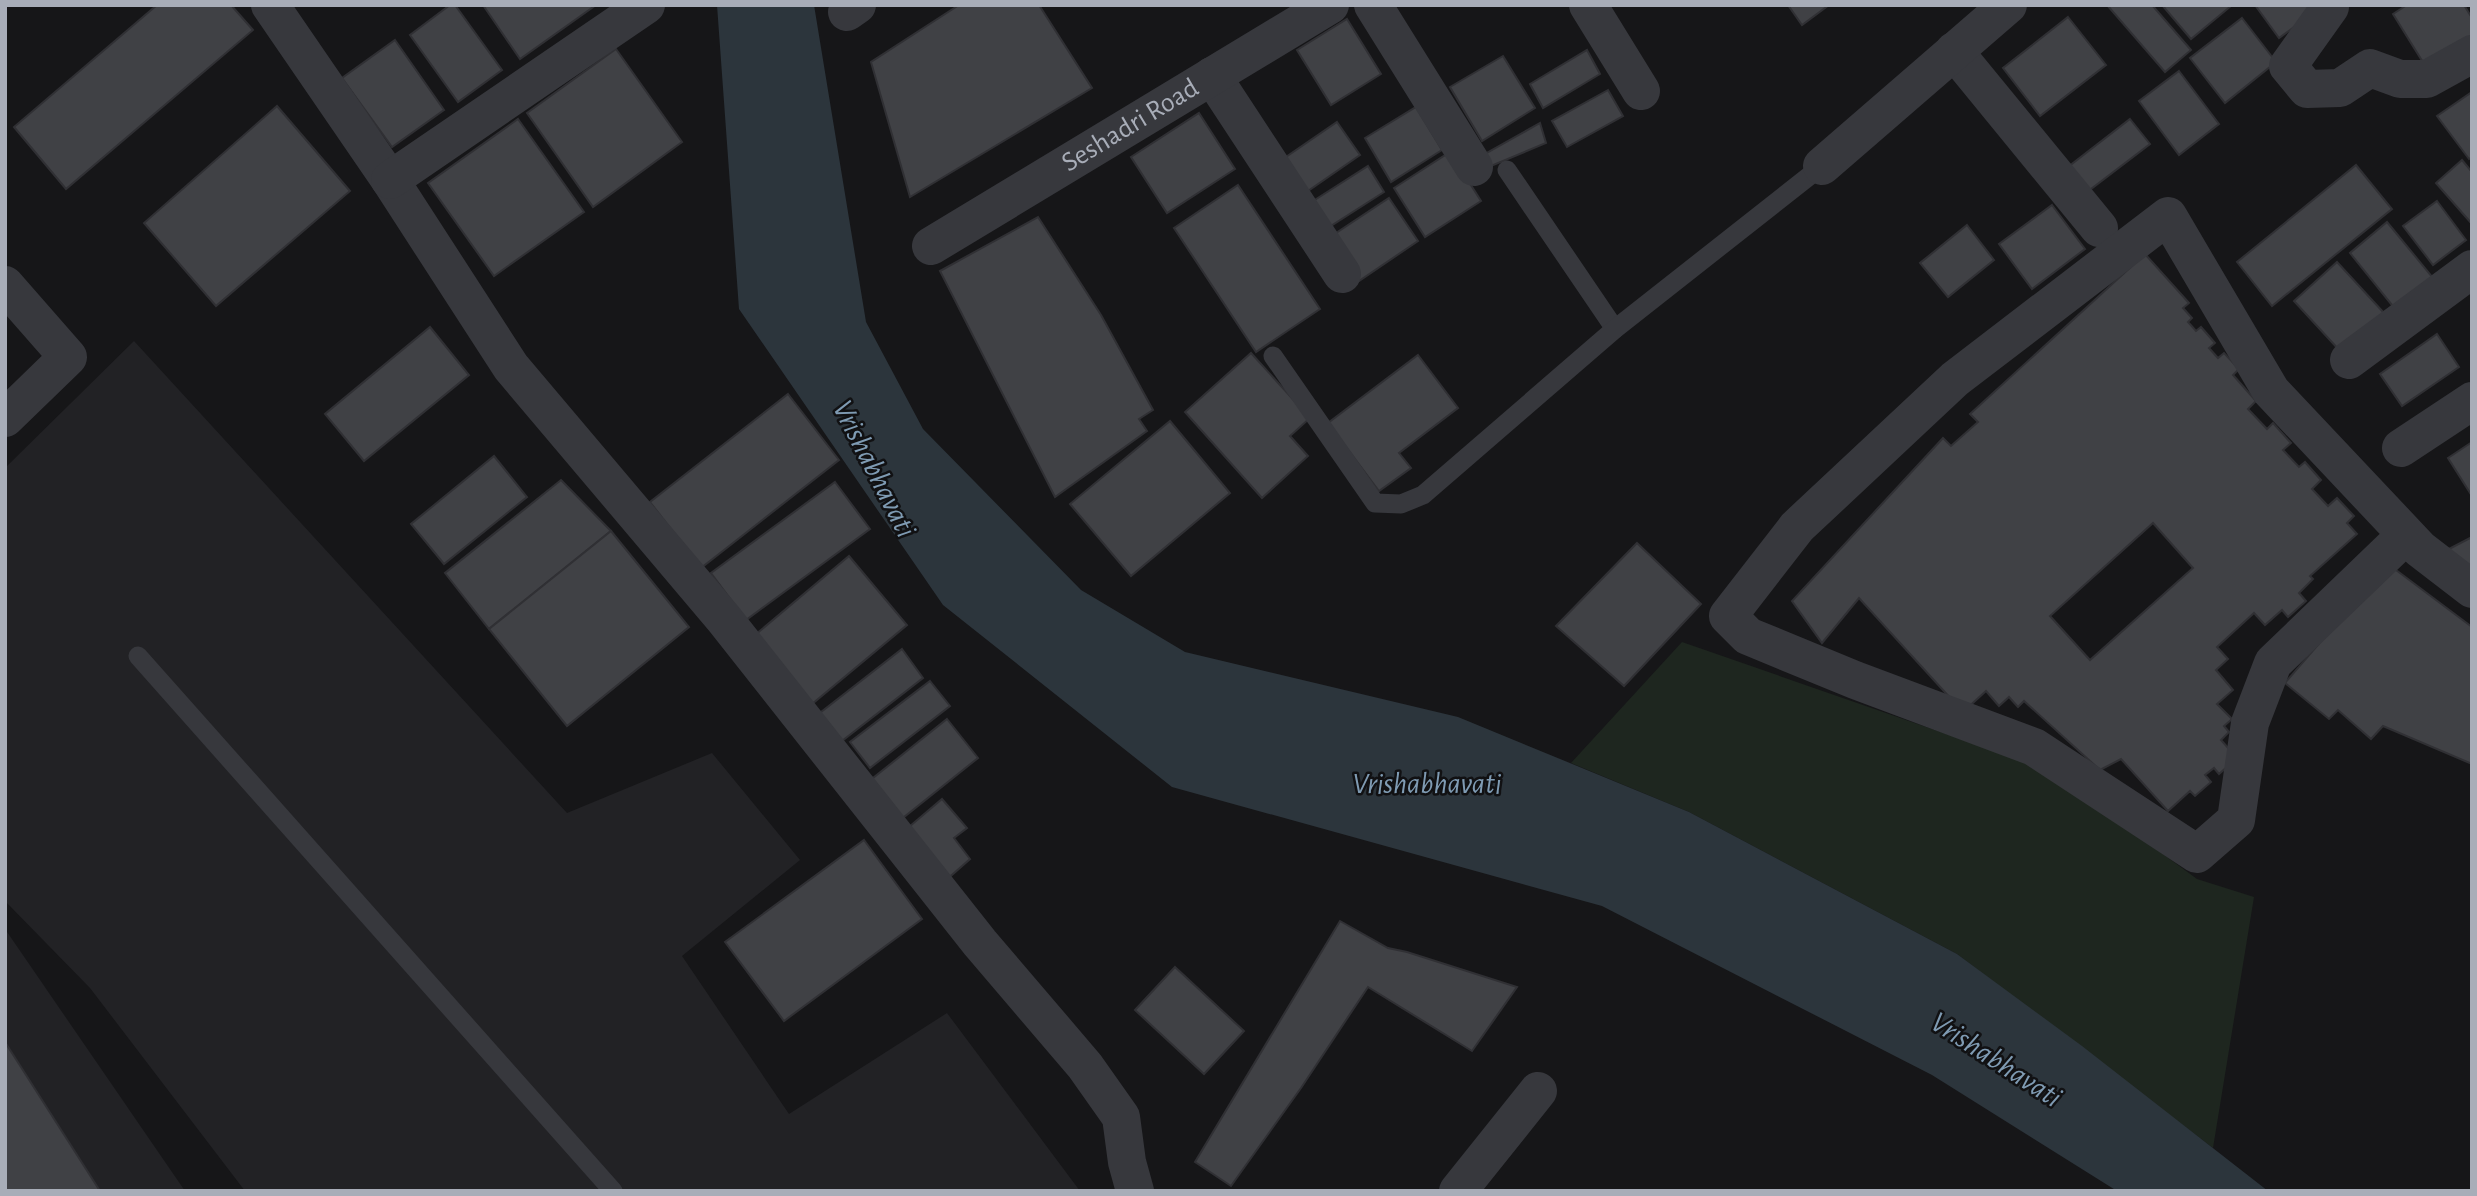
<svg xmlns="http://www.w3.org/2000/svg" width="2477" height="1196" viewBox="0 0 2477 1196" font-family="'Alegreya Sans',sans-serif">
<rect width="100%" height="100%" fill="#161618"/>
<g fill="#222225">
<polygon points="134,341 567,813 712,753 800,860 682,956 789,1114 947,1013 1080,1191 245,1191 90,988 5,901 5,468"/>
<polygon points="5,929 185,1191 5,1191"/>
</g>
<polygon fill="#1e261f" points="1682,642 2047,769 2197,879 2254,897 2213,1148 1957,954 1689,812 1571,763"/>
<polygon fill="#2c353c" points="717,5 814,5 866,322 923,429 1081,590 1185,652 1458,717 1689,812 1957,954 2082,1046 2268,1191 2117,1191 1932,1075 1602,906 1172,787 943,605 739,309"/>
<g fill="#404145" stroke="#303034" stroke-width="2" fill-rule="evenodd">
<polygon points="157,5 231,5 253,30 66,189 14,127"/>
<polygon points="450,5 455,5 502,70 458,102 410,35"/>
<polygon points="483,5 596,5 520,59"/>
<polygon points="959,5 1039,5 1092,88 910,197 871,62"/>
<polygon points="1788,5 1829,5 1802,25"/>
<polygon points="2107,5 2152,5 2191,50 2165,72"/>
<polygon points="2162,5 2230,5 2231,6 2191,39"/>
<polygon points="2255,5 2318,5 2320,8 2279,38"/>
<polygon points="2407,5 2464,5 2472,18 2472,38 2426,67 2393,14"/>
<polygon points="2068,17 2106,65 2040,116 2003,68"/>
<polygon points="2242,18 2276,62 2225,103 2190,58"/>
<polygon points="1347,19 1381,74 1331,105 1297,50"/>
<polygon points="395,40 444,110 392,147 342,78"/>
<polygon points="616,49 682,142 593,207 527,113"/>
<polygon points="1587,50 1600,74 1543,108 1530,84"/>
<polygon points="1503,56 1535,108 1482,141 1450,87"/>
<polygon points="2179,71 2219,124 2179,155 2139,101"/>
<polygon points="1608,90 1623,116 1567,147 1552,121"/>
<polygon points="2472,92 2472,157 2469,159 2437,116"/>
<polygon points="277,106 350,191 216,306 144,223"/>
<polygon points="1416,107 1442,150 1391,182 1365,138"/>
<polygon points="1199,113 1235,169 1167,213 1131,157"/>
<polygon points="518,119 584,212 494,276 428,183"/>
<polygon points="2130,119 2150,144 2087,192 2068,167"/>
<polygon points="1337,122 1360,155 1305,193 1283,159"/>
<polygon points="1540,123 1546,143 1491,166 1485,154"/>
<polygon points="1450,152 1481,201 1425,237 1394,188"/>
<polygon points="2462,160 2472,172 2472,224 2436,183"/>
<polygon points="2356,165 2392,209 2272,306 2237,262"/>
<polygon points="1368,166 1384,192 1326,229 1310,203"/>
<polygon points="1238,185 1320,309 1256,352 1174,228"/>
<polygon points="1389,198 1418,241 1356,283 1327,239"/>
<polygon points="2437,201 2466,240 2433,265 2403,226"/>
<polygon points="2052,205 2085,249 2032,289 1999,244"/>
<polygon points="1038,217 1101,315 1153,410 1139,419 1147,431 1055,497 940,271"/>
<polygon points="2387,222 2438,284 2400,315 2350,253"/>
<polygon points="1967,225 1994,260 1948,297 1920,263"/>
<path d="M 2145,254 L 2189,303 L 2183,308 L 2192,318 L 2188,322 L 2196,331 L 2201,327 L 2215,343 L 2209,348 L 2218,358 L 2224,353 L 2239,369 L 2233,375 L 2256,401 L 2248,409 L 2267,429 L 2273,423 L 2291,443 L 2283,450 L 2299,467 L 2305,462 L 2321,480 L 2312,489 L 2328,506 L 2337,498 L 2354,516 L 2347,523 L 2357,534 L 2310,576 L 2313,579 L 2299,593 L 2306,601 L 2288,617 L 2282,610 L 2265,625 L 2254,613 L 2217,647 L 2228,659 L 2216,670 L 2233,690 L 2217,704 L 2232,719 L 2224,726 L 2229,732 L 2221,740 L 2237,758 L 2219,774 L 2214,768 L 2205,775 L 2211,782 L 2195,796 L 2190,791 L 2168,811 L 2121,759 L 2100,770 L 2024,701 L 2018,707 L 2009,697 L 1999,706 L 1986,691 L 1963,712 L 1859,598 L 1822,643 L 1792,601 L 1943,438 L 1951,446 L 1978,422 L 1970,414 ZM 2153,523 L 2193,568 L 2090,660 L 2050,616 Z"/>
<polygon points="2337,262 2384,313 2341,352 2294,301"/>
<polygon points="430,327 469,375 364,461 325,414"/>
<polygon points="2437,334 2459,367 2402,406 2380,374"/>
<polygon points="1251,353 1310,418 1290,436 1308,456 1262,498 1185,412"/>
<polygon points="1418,355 1458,408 1399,453 1411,468 1379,491 1328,423"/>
<polygon points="788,394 839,460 701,568 650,502"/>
<polygon points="1170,421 1230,493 1131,576 1070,504"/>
<polygon points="2472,442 2472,496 2448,458"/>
<polygon points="494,456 527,497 444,564 411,524"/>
<polygon points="561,480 611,531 489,629 445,573"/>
<polygon points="835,482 870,529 746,620 711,573"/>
<polygon points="611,531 689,627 567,726 489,629"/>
<polygon points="2472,537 2472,569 2447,550"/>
<polygon points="1637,543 1701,604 1624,686 1556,626"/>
<polygon points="849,556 907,625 812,704 755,635"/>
<polygon points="2388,564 2472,627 2472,764 2383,726 2371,739 2338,710 2329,719 2285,683"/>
<polygon points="902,649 923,678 838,744 816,716"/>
<polygon points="930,681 950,706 870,768 850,742"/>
<polygon points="947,719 978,758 899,821 868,782"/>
<polygon points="942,799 967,828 954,838 970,859 945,881 903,832"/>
<polygon points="864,840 922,919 784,1021 725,942"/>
<polygon points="1340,921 1388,948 1407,952 1517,987 1472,1051 1368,987 1301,1088 1231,1186 1195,1162"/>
<polygon points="1175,967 1244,1031 1204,1074 1135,1010"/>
<polygon points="5,1042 100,1191 5,1191"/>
</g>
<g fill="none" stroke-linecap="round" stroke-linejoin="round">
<g stroke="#37383d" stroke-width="19">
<polyline points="1507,170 1615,329"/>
<polyline points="1273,356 1375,503 1401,504 1423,495 1615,329 1822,166"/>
<polyline points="138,656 613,1191"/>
</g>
<g stroke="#37383d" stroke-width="38">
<polyline points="270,5 390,180 511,367 724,619 980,943 1085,1066 1121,1117 1127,1162 1135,1191"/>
<polyline points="1373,5 1474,167"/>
<polyline points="1588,5 1641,91"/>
<polyline points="2330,7 2288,66 2307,89 2340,88 2370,68 2400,79 2427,79 2472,54"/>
<polyline points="847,12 857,5"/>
<polyline points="1954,51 2099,228"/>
<polyline points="1212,76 1342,274"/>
<polyline points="1822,166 2008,5"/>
<polyline points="390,180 646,5"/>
<path id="s1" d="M 931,246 L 1330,5"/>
<polyline points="5,285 68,357 5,418"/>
<polyline points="2349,360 2472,269"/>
<polyline points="2401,448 2472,401"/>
<polyline points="2406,535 2273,663 2250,723 2236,820 2197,854 2034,747 1855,680 1748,636 1728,616 1797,527 1955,379 2168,216 2271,391 2420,549 2472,589"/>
<polyline points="1458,1191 1538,1091"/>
</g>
</g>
<g text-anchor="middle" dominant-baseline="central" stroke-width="5" stroke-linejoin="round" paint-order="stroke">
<g font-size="28" fill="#a8adb8" stroke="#111113">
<text stroke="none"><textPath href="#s1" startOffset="233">Seshadri Road</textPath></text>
</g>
<g font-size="30" font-style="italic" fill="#7f9bb3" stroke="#111113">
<text transform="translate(874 469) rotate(63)">Vrishabhavati</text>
<text x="1427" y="784">Vrishabhavati</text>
<text transform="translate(1996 1060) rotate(33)">Vrishabhavati</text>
</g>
</g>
<rect width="2477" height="1196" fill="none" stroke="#a8adb8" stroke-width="14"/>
</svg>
